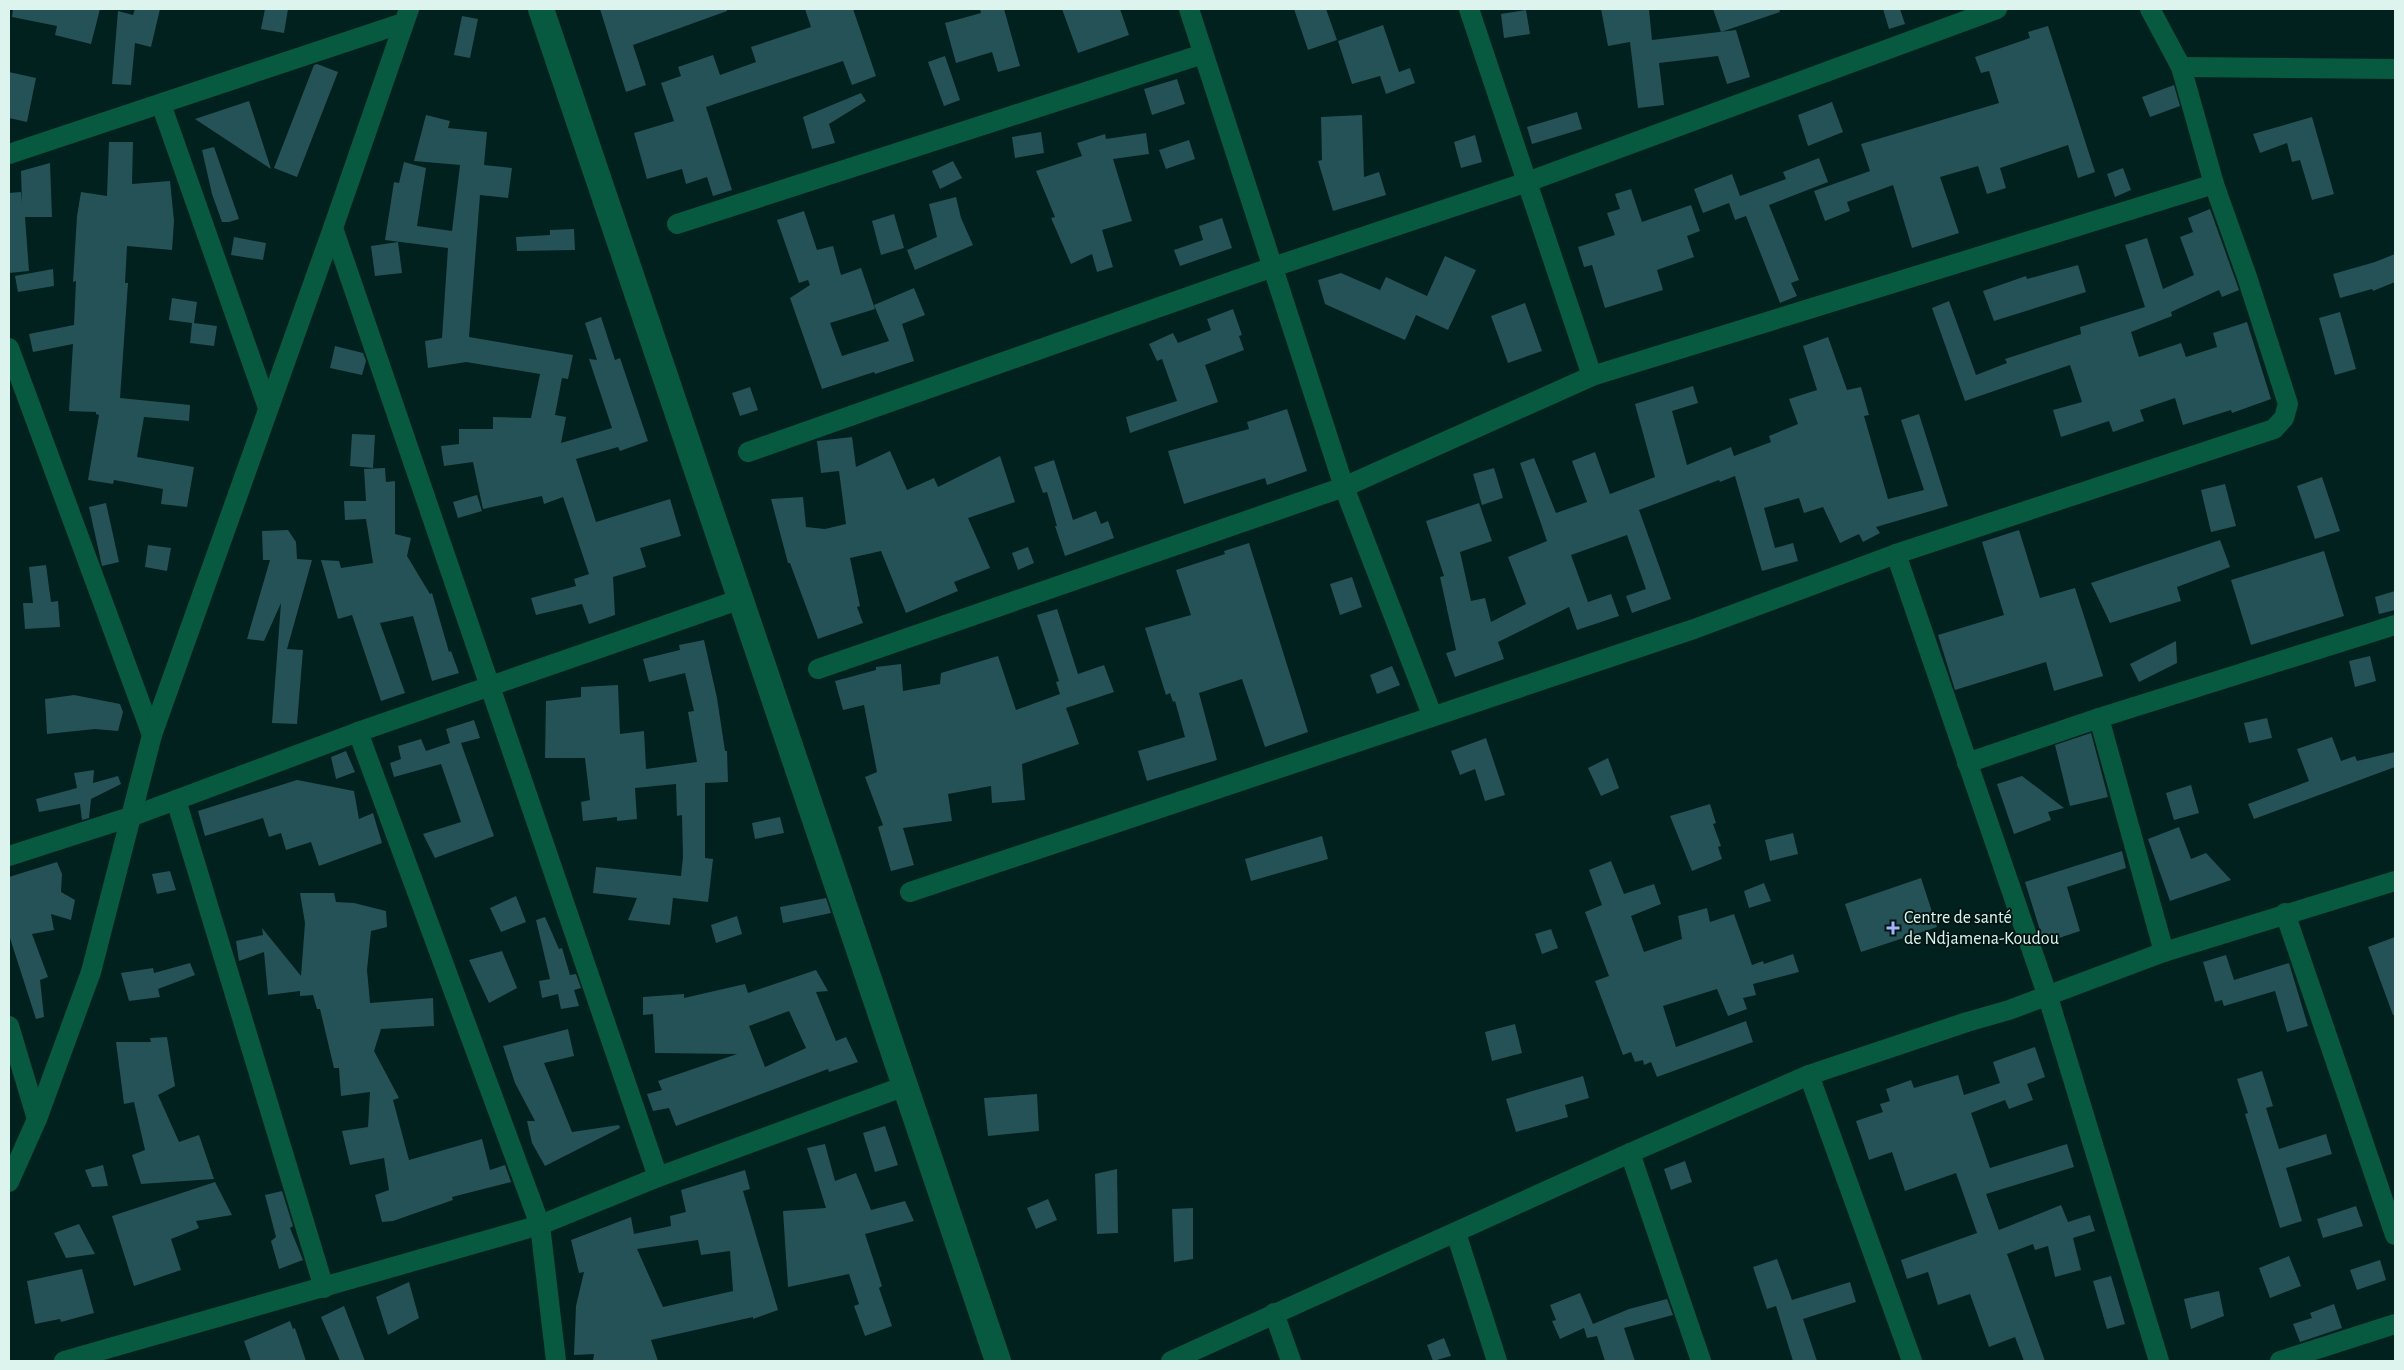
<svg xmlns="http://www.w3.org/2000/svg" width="2404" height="1370" viewBox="0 0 2404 1370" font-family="'Alegreya Sans',sans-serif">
<rect width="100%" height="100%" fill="#00211d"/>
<g fill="#255256" fill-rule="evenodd">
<polygon points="13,9 100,9 91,44 55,35 57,26 12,17"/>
<polygon points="135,9 160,9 151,47 135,43 131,85 112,84 118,11 133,15"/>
<polygon points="265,9 288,9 284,33 261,29"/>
<polygon points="600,9 727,9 727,11 633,45 646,85 626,92"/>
<polygon points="805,9 853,9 876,76 852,85 843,61 706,107 732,190 713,196 707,177 686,184 682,169 647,179 634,133 674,121 661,83 681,76 678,67 713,55 720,75 756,62 751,47 811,27"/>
<polygon points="980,9 1004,9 1020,66 998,72 992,52 956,63 945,23 981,13"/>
<polygon points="1062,9 1120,9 1129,35 1078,53"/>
<polygon points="1294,9 1326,9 1337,40 1308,50"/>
<polygon points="1601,9 1649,9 1652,40 1736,30 1750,77 1727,84 1718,56 1659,63 1664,105 1638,108 1630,42 1608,46"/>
<polygon points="1713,9 1779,9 1780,12 1721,32"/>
<polygon points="1883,9 1900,9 1905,24 1889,29"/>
<polygon points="1526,10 1530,34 1504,38 1501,14"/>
<polygon points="462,16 478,19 470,58 454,55"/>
<polygon points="1383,25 1399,72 1410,68 1415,83 1386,94 1380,76 1352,84 1338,41"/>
<polygon points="2048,26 2095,172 2078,178 2068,145 2000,168 2006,188 1987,194 1978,166 1940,177 1959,233 1912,248 1893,185 1847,202 1850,211 1825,221 1814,191 1870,171 1861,144 1999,103 1989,71 1981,73 1975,57 2030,38 2028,32"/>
<polygon points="945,56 960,100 944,106 928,62"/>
<polygon points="317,64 338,72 297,177 274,168 314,65"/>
<polygon points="9,72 36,78 27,122 9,118"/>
<polygon points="1177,79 1185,104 1152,115 1144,89"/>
<polygon points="2174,85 2180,106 2150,117 2142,97"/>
<polygon points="861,93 866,101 829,124 835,143 812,149 803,117"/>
<polygon points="249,101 271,169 195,119"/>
<polygon points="1832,102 1843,132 1808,146 1798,115"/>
<polygon points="1577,112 1582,129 1532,144 1527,127"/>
<polygon points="426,115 450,121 448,128 487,132 484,165 512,168 508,198 480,195 469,337 573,355 568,379 562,378 555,415 566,417 561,443 612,428 589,359 597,360 585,323 601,317 615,360 620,358 648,441 620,451 618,447 576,459 596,522 670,499 681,536 640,548 646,567 613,577 615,615 589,624 582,604 536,615 531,598 576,586 574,579 589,574 563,497 544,504 542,496 483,509 473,462 444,466 441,446 459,444 459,429 493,429 493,417 531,418 540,374 466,362 428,368 425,341 442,338 448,248 385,240 394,182 399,183 404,162 426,168 417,226 452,231 460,165 414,161"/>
<polygon points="1362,115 1364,177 1379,172 1386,195 1333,211 1318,161 1322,160 1321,117"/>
<polygon points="2312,117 2334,194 2312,200 2300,160 2292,162 2287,143 2260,153 2253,134"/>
<polygon points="1041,132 1044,153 1015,158 1012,137"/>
<polygon points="1146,133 1149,154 1113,159 1132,221 1102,230 1113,267 1097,272 1092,254 1071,264 1051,218 1055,217 1036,171 1082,156 1077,143 1105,134 1106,139"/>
<polygon points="1475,135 1482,162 1461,168 1454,142"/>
<polygon points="1189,140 1195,159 1166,169 1159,150"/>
<polygon points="109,142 133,142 132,184 170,181 174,221 172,250 127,246 125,283 128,283 120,398 190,405 189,421 144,417 137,457 194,467 187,507 161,504 163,489 114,480 113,484 88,480 99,415 96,414 96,412 69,411 73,344 33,352 29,334 74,325 76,281 73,282 77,216 81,192 107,196"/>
<polygon points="214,147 239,219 229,222 222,222 212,194 202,150"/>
<polygon points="1819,158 1828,182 1769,205 1799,280 1791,283 1797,296 1780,303 1746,216 1735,220 1729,203 1703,213 1694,189 1732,174 1740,196 1786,179 1783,172"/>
<polygon points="953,161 962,178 940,189 932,171"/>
<polygon points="50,163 52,217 25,217 29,271 9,273 9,193 21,192 22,203 21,171"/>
<polygon points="2123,168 2131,190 2115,197 2107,174"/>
<polygon points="1631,189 1642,222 1691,205 1700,231 1687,236 1694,257 1657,270 1663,290 1605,308 1592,265 1584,267 1578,247 1615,235 1607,213 1620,209 1615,194"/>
<polygon points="956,197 961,218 973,245 915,270 907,250 937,237 929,204"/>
<polygon points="2210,209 2239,290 2222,297 2219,290 2171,312 2172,316 2131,332 2139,357 2181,343 2186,357 2217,347 2213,333 2247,322 2271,399 2232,413 2231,410 2183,425 2175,398 2140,410 2144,421 2113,432 2109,421 2061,437 2053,410 2082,402 2070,365 1965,401 1932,308 1949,301 1976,375 2007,363 2005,359 2081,334 2080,327 2145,307 2125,245 2147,238 2163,289 2194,275 2180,237 2193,232 2188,218"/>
<polygon points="804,211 817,250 833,246 841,275 861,268 875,309 830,323 842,356 889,341 874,305 914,288 925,315 902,324 914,361 875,374 874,372 822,389 790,298 810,285 808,280 799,283 777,220"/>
<polygon points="894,214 904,248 881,255 872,221"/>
<polygon points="1222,218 1232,248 1180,266 1174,250 1203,240 1199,226"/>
<polygon points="574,229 575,250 517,251 516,237 550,235 550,230"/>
<polygon points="234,237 266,243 263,260 231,255"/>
<polygon points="398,242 402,273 375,276 371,246"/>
<polygon points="2395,254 2395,282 2373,291 2372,289 2340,298 2333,274 2375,262"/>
<polygon points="1445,256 1476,270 1448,330 1416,315 1405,340 1325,304 1318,280 1341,273 1380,290 1386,277 1427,296"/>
<polygon points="2078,265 2086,292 1994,321 1983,291 2026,276 2027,279"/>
<polygon points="53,269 54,286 18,292 15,276"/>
<polygon points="172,298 197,302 194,323 217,326 214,346 190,343 192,323 169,320"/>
<polygon points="1525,303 1542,351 1508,363 1491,316"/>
<polygon points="1233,309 1242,335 1239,336 1244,350 1205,365 1218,402 1130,433 1126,417 1177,401 1162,359 1157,361 1149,344 1173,333 1178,343 1211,330 1207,319"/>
<polygon points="2340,312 2356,369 2335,375 2319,318"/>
<polygon points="1828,337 1847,390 1861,387 1869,415 1864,416 1888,499 1924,490 1901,420 1919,414 1948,506 1876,527 1880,533 1863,542 1859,534 1840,543 1823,507 1804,513 1799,498 1764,508 1775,548 1793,543 1798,561 1762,571 1735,476 1720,482 1719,480 1639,510 1671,599 1632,613 1626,596 1646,589 1627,535 1571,555 1588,602 1611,594 1619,616 1577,630 1569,607 1498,642 1504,659 1455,677 1446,653 1456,650 1440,577 1444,576 1426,521 1479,503 1492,541 1460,552 1471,601 1485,598 1491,622 1526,604 1508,557 1547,541 1520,463 1534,458 1556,513 1587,502 1572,461 1595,452 1610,494 1655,477 1635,404 1693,386 1698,403 1672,411 1687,465 1731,447 1734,456 1771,442 1769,436 1798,424 1789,399 1817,390 1803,346"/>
<polygon points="335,346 363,353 366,361 362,375 330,368"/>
<polygon points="750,387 758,410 740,416 732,393"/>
<polygon points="1287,409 1307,471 1267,485 1265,478 1184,504 1168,451 1249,429 1247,422"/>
<polygon points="352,434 375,435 373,468 350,466"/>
<polygon points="852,437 856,467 890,451 907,490 934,478 938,487 1000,456 1015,502 968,518 990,568 954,582 958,591 906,613 881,551 850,558 860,606 857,607 863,623 818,639 790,563 788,563 771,499 803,497 806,527 825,529 846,524 839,471 821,473 817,441"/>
<polygon points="1054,460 1073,520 1096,511 1101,524 1108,521 1114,538 1065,556 1055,526 1057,526 1047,492 1043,493 1034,467"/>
<polygon points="385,468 386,482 395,481 395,534 411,538 407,556 430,594 432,593 449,652 451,651 459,673 432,681 413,616 380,623 405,693 381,701 352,615 338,619 321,560 339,561 341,568 373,563 366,519 345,520 344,501 366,501 364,469"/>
<polygon points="1494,468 1503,498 1482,505 1473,474"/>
<polygon points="2322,477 2340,531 2315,539 2297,486"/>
<polygon points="2225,484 2236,526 2211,532 2201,490"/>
<polygon points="477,495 482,511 458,518 453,502"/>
<polygon points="106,503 119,562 102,566 89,507"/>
<polygon points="288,530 296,542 297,559 312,560 287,649 303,650 297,724 272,723 281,603 264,641 247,639 270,560 263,560 262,531"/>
<polygon points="2019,530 2040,598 2075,588 2103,676 2054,691 2046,662 1955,690 1938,635 2004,615 1982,542"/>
<polygon points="2220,540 2230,567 2177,587 2181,601 2110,623 2091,583"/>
<polygon points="1249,543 1308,732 1265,747 1242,679 1199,693 1217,760 1147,781 1138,751 1185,737 1175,701 1173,702 1170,693 1166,695 1145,628 1191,615 1176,570 1225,554 1224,551"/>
<polygon points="148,545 171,548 167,571 145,567"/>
<polygon points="1028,547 1034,563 1018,570 1012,553"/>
<polygon points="2324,551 2344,616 2251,645 2231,580"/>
<polygon points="46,565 51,602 58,601 60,627 25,629 23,603 33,603 29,567"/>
<polygon points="1352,577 1362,607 1340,615 1330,584"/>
<polygon points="2395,591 2395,610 2379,614 2375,597"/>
<polygon points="1057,609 1078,674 1104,665 1114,692 1066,708 1079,744 1022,764 1025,800 992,803 991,786 948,794 952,821 903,828 914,865 891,871 878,827 883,825 865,777 877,772 864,705 843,710 835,681 876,670 876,667 901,664 903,691 940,684 941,673 998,656 1016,710 1060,694 1056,682 1059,681 1037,615"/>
<polygon points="704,640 717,698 725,751 727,751 728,782 705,783 705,858 713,859 708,902 673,898 670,925 628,920 637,898 593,893 596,867 681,876 683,857 682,815 677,816 676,784 635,788 637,819 617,821 617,817 583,821 581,802 590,800 585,758 545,758 546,701 581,697 581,687 618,685 620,734 644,731 646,769 697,762 688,712 694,711 685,673 649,682 643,659 680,650 679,645"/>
<polygon points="2176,641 2177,663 2139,682 2130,664"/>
<polygon points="2370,656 2376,681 2355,687 2349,661"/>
<polygon points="1392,666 1400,685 1377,694 1370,675"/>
<polygon points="74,695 120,704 123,712 118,731 95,729 47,734 45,699"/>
<polygon points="2267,718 2272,738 2249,743 2244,723"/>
<polygon points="474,720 480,738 461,743 494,836 435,858 423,834 461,822 441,764 394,777 390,763 401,759 398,746 421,739 426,751 450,743 446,729"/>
<polygon points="2091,733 2108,797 2070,806 2055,745"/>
<polygon points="2332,737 2341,761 2355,756 2357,761 2395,752 2395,767 2254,819 2248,804 2309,781 2297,749"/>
<polygon points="1486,738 1505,795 1485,801 1475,769 1460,775 1451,751"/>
<polygon points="346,751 355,772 336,779 331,757"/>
<polygon points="1608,758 1619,788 1601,796 1588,768"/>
<polygon points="94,770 93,783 118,776 121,784 91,799 89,818 82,820 80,804 39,812 36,799 77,788 74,773"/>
<polygon points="2022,776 2064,808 2048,812 2051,820 2014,834 1997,784"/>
<polygon points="297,780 354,791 359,819 373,813 382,843 319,866 311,842 286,850 281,833 269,837 263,818 205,836 198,811"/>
<polygon points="2191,785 2199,813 2174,820 2166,793"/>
<polygon points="1710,804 1716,823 1713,824 1721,846 1718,847 1722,859 1692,871 1670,816"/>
<polygon points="780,817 784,833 755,839 752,823"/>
<polygon points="2179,827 2191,859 2206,853 2231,880 2170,901 2148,839"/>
<polygon points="1793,833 1798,854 1770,861 1765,840"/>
<polygon points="1322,836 1328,859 1251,881 1245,859"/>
<polygon points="2122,851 2126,868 2067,887 2080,931 2044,943 2025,882"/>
<polygon points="1611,861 1624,894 1654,884 1661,904 1631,916 1644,952 1682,939 1678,916 1707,908 1710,922 1734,914 1752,965 1763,961 1764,964 1793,954 1799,972 1753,984 1756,995 1743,998 1747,1009 1728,1016 1717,989 1663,1006 1676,1047 1746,1021 1753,1042 1657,1077 1651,1062 1644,1065 1643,1060 1635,1062 1631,1052 1623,1055 1595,981 1609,976 1585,912 1602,905 1589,870"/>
<polygon points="57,862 62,874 61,892 75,900 71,920 51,914 54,930 32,934 48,977 40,980 44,1017 36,1019 9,935 9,877"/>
<polygon points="170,871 176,890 157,894 152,874"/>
<polygon points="1921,878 1937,927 1861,952 1845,904"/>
<polygon points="1764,883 1771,901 1749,908 1744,891"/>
<polygon points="300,893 334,893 336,902 354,903 386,911 387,927 371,931 367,970 370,1003 433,998 434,1026 381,1029 374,1051 399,1098 393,1100 409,1160 482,1139 490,1170 505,1165 511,1182 452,1197 453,1200 393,1221 382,1222 375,1195 389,1190 384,1158 350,1165 342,1131 368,1127 370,1092 341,1096 339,1068 334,1068 320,1009 317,1009 313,995 300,996 300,991 268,995 264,952 239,961 236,941 263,935 262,928 301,976 305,923"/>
<polygon points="516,896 526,922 501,932 490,908"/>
<polygon points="826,898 831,913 783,923 780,907"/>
<polygon points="737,916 742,934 716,943 711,925"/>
<polygon points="545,917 559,949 562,948 570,975 576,974 581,988 574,990 579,1006 561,1009 558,994 542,998 539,981 550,979 536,920"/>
<polygon points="1551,929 1558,948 1542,954 1535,934"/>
<polygon points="2395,937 2395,1015 2393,1015 2368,947"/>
<polygon points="502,951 517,988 489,1003 469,960"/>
<polygon points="2226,955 2234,980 2289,963 2308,1026 2287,1032 2275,991 2224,1006 2222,1000 2215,1002 2203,962"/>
<polygon points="190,963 195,975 158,989 160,997 129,1001 121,973 153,968 154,973"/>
<path d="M 816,970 L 828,991 L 816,992 L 836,1041 L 846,1037 L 858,1062 L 829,1072 L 828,1069 L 676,1126 L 669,1108 L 653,1111 L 647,1094 L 662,1090 L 658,1081 L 737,1054 L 655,1053 L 653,1014 L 643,1015 L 643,997 L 684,994 L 684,998 L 745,984 L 748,993 ZM 789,1011 L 806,1048 L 765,1067 L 749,1026 Z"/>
<polygon points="1515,1024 1522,1053 1492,1061 1485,1032"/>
<polygon points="568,1029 574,1056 544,1063 572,1132 619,1125 620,1128 545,1166 532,1143 527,1121 535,1121 515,1083 503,1046"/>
<polygon points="167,1037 175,1086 158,1095 179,1142 199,1135 214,1179 141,1184 132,1155 145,1150 134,1102 124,1104 116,1042 151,1042 150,1038"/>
<polygon points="2035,1047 2045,1077 2027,1084 2033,1100 2009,1109 2005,1100 1971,1113 1990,1168 2067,1144 2074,1167 1986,1194 1999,1230 2061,1205 2068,1222 2090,1215 2095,1231 2073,1238 2081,1270 2055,1277 2048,1246 2035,1250 2033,1244 2007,1254 2045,1361 2024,1361 2015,1337 1989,1347 1970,1294 1938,1305 1928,1272 1907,1279 1901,1260 1977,1233 1956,1173 1905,1191 1892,1152 1869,1160 1856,1121 1883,1112 1880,1104 1890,1101 1886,1089 1911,1080 1914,1088 1958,1075 1964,1095 2000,1083 1993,1062"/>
<polygon points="2262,1071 2273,1106 2266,1108 2279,1149 2326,1134 2332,1154 2286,1168 2302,1221 2280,1228 2245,1114 2248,1113 2237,1079"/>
<polygon points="1583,1076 1589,1098 1565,1105 1568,1117 1516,1132 1506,1099"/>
<polygon points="1037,1094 1039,1131 988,1136 984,1098"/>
<polygon points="885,1126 898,1165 875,1172 863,1133"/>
<polygon points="825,1144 835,1181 856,1173 871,1210 905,1201 914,1221 865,1234 882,1286 879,1288 892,1326 865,1336 854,1306 859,1304 849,1274 788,1287 783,1211 826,1208 807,1148"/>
<polygon points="1685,1161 1692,1182 1671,1190 1664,1169"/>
<polygon points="103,1165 108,1186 92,1187 85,1170"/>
<polygon points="1117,1169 1118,1233 1097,1234 1095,1174"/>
<path d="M 745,1170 L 750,1189 L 743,1191 L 778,1310 L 753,1319 L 753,1317 L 651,1340 L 658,1361 L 593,1361 L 594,1354 L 574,1355 L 576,1306 L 584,1272 L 579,1273 L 571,1240 L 631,1217 L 634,1234 L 671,1226 L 670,1216 L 686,1212 L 681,1190 ZM 698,1240 L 701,1255 L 730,1251 L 733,1291 L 663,1307 L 637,1249 Z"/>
<polygon points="215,1182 232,1215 196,1221 199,1228 171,1239 181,1270 134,1286 112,1216"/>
<polygon points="282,1191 293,1226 290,1228 303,1260 279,1269 271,1241 276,1237 265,1195"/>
<polygon points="1048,1199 1057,1220 1036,1229 1027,1208"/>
<polygon points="2356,1206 2363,1226 2323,1238 2317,1219"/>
<polygon points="1193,1208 1193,1259 1174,1262 1172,1209"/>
<polygon points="79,1224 95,1254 66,1258 54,1233"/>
<polygon points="2289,1256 2301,1286 2270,1298 2259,1268"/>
<polygon points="1777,1259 1792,1300 1850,1282 1856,1302 1803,1319 1817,1361 1793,1361 1776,1306 1767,1309 1753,1267"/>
<polygon points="2380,1260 2386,1280 2357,1290 2350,1270"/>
<polygon points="82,1269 94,1313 61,1322 60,1319 35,1324 27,1281"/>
<polygon points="2111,1276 2125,1324 2107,1329 2093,1281"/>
<polygon points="409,1282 419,1318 388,1335 376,1297"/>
<polygon points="2219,1291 2224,1316 2191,1329 2184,1299"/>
<polygon points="1580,1293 1593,1324 1629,1309 1667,1299 1673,1315 1624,1328 1635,1361 1605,1361 1597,1336 1587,1338 1584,1328 1560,1339 1552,1321 1556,1320 1550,1305"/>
<polygon points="2334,1304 2342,1328 2300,1342 2293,1324 2312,1318 2310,1313"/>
<polygon points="344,1306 365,1361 340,1361 321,1317"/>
<polygon points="290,1321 293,1329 295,1328 306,1361 251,1361 244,1341"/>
<polygon points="1444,1338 1451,1356 1433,1361 1427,1345"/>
</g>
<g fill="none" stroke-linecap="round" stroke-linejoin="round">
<g stroke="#075940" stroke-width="20">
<polyline points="1189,9 1344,487 1432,715"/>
<polyline points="1469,9 1592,376"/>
<polyline points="2181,67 2395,69"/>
<polyline points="161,104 268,408"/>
<polyline points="9,154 403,23"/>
<polyline points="677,224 1203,54"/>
<polyline points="333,228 658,1177"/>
<polyline points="9,348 152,735"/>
<polyline points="748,452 1273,267 1527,182 1997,9"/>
<polyline points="1896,554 2048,997 2159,1361"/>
<polyline points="818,669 1344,487 1592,376 2214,184"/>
<polyline points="2099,718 2164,952"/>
<polyline points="358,732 540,1225 556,1361"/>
<polyline points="1967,763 2099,718 2395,625"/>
<polyline points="176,800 324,1288"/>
<polyline points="9,856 133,816 358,732 741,599"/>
<polyline points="910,892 1694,629 1896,554 2274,429 2284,418 2288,404 2247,277 2214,184 2181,67 2150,9"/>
<polyline points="2285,913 2395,1235"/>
<polyline points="9,1026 37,1119"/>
<polyline points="1809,1075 1912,1361"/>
<polyline points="1630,1153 1701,1361"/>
<polyline points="9,1182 37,1119 91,972 152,735 333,228 409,9"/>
<polyline points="1456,1233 1497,1361"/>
<polyline points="1274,1313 1291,1361"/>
<polyline points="64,1361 540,1225 658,1177 905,1086"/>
<polyline points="1171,1361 1630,1153 1809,1075 1967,1022 2009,1010 2164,952 2395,881"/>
<polyline points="2280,1361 2395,1324"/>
</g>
<polyline stroke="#075940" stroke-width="26" points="541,9 998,1361"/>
</g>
<path fill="#a3b2fd" stroke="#011613" stroke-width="2" d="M1890.5 920.5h5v5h5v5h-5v5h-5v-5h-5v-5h5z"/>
<g text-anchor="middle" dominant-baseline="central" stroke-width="4" stroke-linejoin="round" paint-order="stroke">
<g font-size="18" fill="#dcf3ee" stroke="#011613" text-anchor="start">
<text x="1904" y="918">Centre de santé<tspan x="1904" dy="21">de Ndjamena-Koudou</tspan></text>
</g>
</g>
<rect width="2404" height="1370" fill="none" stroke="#dcf3ee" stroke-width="20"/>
</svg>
